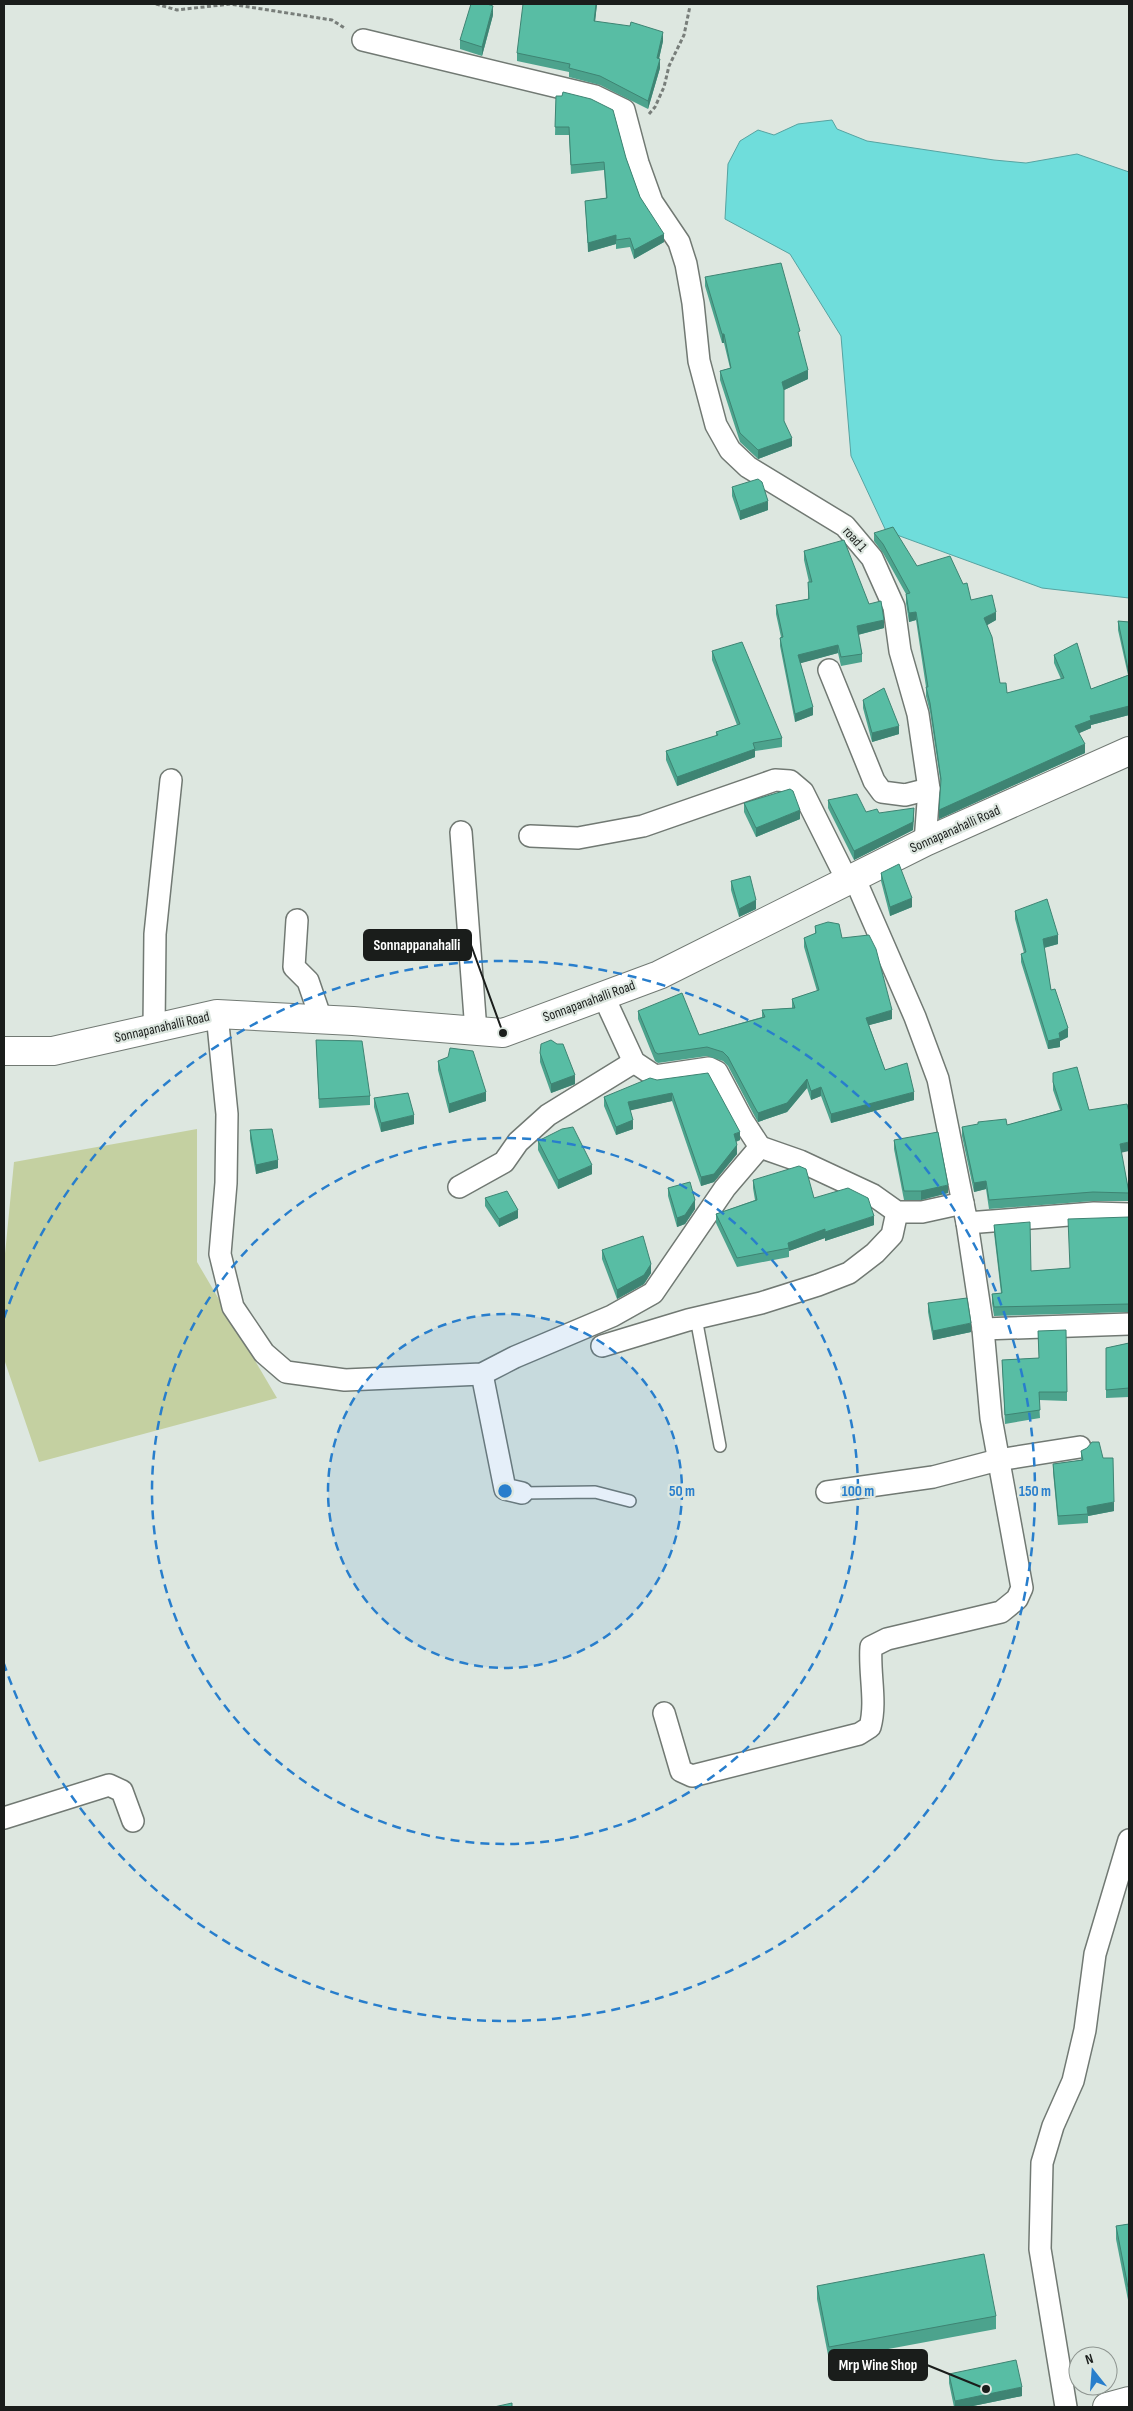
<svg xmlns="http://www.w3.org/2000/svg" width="1133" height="2411" viewBox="0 0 1133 2411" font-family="'Sofia Sans Condensed',sans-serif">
<rect width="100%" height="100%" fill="#dde7e0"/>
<polygon fill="#c4d0a1" points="197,1129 197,1262 277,1398 39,1462 4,1359 4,1264 14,1162"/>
<polygon fill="#6fdddb" stroke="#56a3a1" points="832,120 837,129 867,141 994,160 1026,163 1077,154 1129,172 1129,598 1042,588 886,531 851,456 841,336 790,254 725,219 728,164 740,141 758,130 774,135 798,124"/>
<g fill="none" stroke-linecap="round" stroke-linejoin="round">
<g stroke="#717973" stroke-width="14">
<g id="service">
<polyline points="696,1318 720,1446"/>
<polyline points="522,1493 595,1492 630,1501"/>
</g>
</g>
<g stroke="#717973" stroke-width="24">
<g id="minor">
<polyline points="363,40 595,96 624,110 638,163 652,202 679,242 686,264 693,303 699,361 716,425 730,450 748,467 845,526 872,558 894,607 900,651 918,714 929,789 925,842"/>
<polyline points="829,670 874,781 882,792 905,795 929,789"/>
<polyline points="461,832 476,1031"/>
<polyline points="530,836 578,838 643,826 775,780 790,781 803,792 847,880"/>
<polyline points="854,877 915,1017 938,1079 967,1223 1094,1213 1129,1214"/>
<polyline points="297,920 294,967 308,981 321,1019"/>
<polyline points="603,995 634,1062 655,1076 709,1068 717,1072 743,1121 760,1147"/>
<polyline points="217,1014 227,1114 226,1183 220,1254 233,1307 264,1353 286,1372 345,1380 482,1374 515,1357 612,1316 653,1293 725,1188 760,1147 800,1161 873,1195 897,1212 922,1212 963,1203"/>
<polyline points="154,1029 155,934 171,780"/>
<polyline points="459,1187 504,1162 518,1142 548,1115 634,1062"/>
<polyline points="967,1223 983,1329 1129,1324"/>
<polyline points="602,1346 688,1320 761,1303 818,1285 849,1273 875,1253 892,1235 897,1212"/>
<polyline points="482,1374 505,1489 522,1493"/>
<polyline points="827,1492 933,1477 998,1460 1080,1447"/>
<path d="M 664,1713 L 681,1771 L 692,1776 L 859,1734 L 870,1727 C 877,1702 869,1674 871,1647 L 887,1639 L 1001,1612 L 1017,1599 L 1022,1588 L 991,1418 L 983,1329"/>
<polyline points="4,1818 109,1785 122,1791 133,1821"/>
<polyline points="1066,2407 1040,2249 1042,2163 1053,2126 1073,2081 1085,2030 1095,1954 1129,1840"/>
</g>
</g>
<g stroke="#717973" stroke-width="30">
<polyline id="tertiary" points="4,1051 53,1051 217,1014 353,1021 503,1033 659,975 925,842 1129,751"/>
</g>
<g stroke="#717973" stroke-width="30">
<polyline id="secondary" points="1107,2407 1129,2401"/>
</g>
<g stroke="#787e7a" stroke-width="3" stroke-dasharray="4 2.5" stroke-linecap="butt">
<polyline points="156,4 177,10 230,4 332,20 346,29"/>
<polyline points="649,114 655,107 664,87 669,66 684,35 690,6"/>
</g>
<use href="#service" stroke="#fff" stroke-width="11"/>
<use href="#minor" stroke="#fff" stroke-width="21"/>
<use href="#tertiary" stroke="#fff" stroke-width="28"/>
<use href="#secondary" stroke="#fff" stroke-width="28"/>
</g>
<g fill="#4ca38d">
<polygon points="597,4 595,22 663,41 659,59 660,68 648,109 600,85 569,77 569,72 517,61 517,53"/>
<polygon points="493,15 482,56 460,49 460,40"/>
<polygon points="556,96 626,158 640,197 664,242 634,259 630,247 616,249 616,244 588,252 585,201 606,198 604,170 571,174 569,135 555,135"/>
<polygon points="705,277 800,340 808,379 784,390 784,421 792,446 758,459 740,442 720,380 720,371 730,368 724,343 722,343 705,286"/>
<polygon points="732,487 768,510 740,520 732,496"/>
<polygon points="874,533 917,566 963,584 971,600 996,620 987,625 1000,683 1007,693 1061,679 1054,663 1054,655 1091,689 1128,675 1118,630 1118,621 1129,622 1129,715 1091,725 1091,728 1079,733 1085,753 939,819 941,785 930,712 926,696 926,687 916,620 909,622 906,603 906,594 883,553 874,541"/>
<polygon points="804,551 869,604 884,628 858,635 862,654 862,662 841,666 838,653 800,663 813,715 795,722 780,646 780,638 781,637 776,614 776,605 808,599 808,582 809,582 804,560"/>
<polygon points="712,651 782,738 782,747 755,751 755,757 677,786 666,760 666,751 716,736 716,732 737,725 712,660"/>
<polygon points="863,700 899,734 872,742 863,708"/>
<polygon points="828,800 866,812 914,817 913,830 854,860 828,808"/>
<polygon points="744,803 800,819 756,837 744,812"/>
<polygon points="881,873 912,907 890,916 881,881"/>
<polygon points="731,881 756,909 739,917 731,890"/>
<polygon points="1015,911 1058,944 1044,948 1051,990 1068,1037 1060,1041 1060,1047 1048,1049 1021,962 1021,954 1024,953 1015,919"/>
<polygon points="815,926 842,938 892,1019 869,1025 885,1070 914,1100 831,1123 821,1096 811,1100 807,1088 787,1112 758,1122 754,1115 728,1066 723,1061 707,1056 658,1063 655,1061 638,1019 638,1011 699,1035 762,1017 762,1010 792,1008 792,999 817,991 804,947 804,938 815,934"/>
<polygon points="316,1040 370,1096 370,1105 319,1108"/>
<polygon points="557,1044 575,1084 551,1093 540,1062 540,1053"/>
<polygon points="438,1061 486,1101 449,1113 438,1070"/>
<polygon points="1053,1073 1089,1110 1121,1153 1129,1193 1129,1201 1093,1201 989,1209 986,1189 974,1192 962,1136 962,1127 1007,1125 1060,1110 1053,1090"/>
<polygon points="657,1080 740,1140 736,1142 737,1154 714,1182 701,1186 672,1101 630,1110 633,1129 616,1135 604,1106 604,1097"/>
<polygon points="374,1098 414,1124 381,1132 374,1107"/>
<polygon points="250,1130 278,1168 256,1174 250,1139"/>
<polygon points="894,1140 948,1193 921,1200 904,1200 894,1149"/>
<polygon points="538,1141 592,1174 558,1189 538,1150"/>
<polygon points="753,1180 814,1198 874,1225 825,1241 825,1238 789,1251 789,1257 737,1267 716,1223 716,1214 755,1200 753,1188"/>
<polygon points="668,1188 695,1209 685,1224 677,1227 668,1196"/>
<polygon points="485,1198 518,1218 499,1227 485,1206"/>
<polygon points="1129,1217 1129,1312 994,1316 992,1303 992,1294 1001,1293 994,1233 994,1225 1031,1271 1069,1268"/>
<polygon points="602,1250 651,1273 644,1284 617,1299 602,1259"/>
<polygon points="928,1303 971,1332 933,1340 928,1312"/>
<polygon points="1038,1331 1067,1392 1067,1401 1039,1400 1040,1418 1005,1424 1002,1360 1039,1358"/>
<polygon points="1129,1343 1129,1397 1106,1398 1106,1348"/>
<polygon points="1081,1451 1114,1511 1088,1516 1088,1523 1058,1525 1053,1472 1053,1464 1081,1460"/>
<polygon points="1129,2224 1129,2300 1128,2300 1116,2239 1116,2226"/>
<polygon points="817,2286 996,2316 996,2329 829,2360 817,2299"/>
<polygon points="949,2374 1022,2396 968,2407 954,2407 949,2383"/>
</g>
<g fill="#3e8473">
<polygon points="596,4 597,4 594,30 594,21"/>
<polygon points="493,6 493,15 482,56 482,47"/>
<polygon points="663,32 663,41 657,67 657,58"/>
<polygon points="660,59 660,68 648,109 648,101"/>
<polygon points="664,234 664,242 634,259 634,250"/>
<polygon points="616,235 616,244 588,252 588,243"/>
<rect x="722" y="334" width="2" height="9"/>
<polygon points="808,370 808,379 782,391 782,382"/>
<polygon points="792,438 792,446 758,459 758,450"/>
<polygon points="768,501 768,510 740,520 740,511"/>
<polygon points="916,612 916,620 909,622 909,613"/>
<polygon points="996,612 996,620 984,627 984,618"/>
<polygon points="884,620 884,628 857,635 857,626"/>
<polygon points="838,645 838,653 798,664 798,655"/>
<polygon points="1129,706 1129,715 1091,725 1091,728 1075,735 1075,726 1090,716"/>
<polygon points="813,707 813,715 795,722 795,714"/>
<polygon points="899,726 899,734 872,742 872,733"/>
<polygon points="1085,744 1085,753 939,819 939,810"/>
<polygon points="755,749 755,757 677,786 677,777"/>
<polygon points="914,808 913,830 854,860 854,851"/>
<polygon points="800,810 800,819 756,837 756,828"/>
<polygon points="912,898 912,907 890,916 890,907"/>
<polygon points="756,900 756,909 739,917 739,909"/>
<polygon points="1058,935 1058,944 1043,948 1043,939"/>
<polygon points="892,1010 892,1019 866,1026 866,1018"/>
<polygon points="1068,1028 1068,1037 1060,1041 1060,1047 1048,1049 1048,1041 1059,1033"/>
<polygon points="575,1075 575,1084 551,1093 551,1084"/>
<polygon points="807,1079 807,1088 787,1112 758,1122 758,1113"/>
<polygon points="821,1087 821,1096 811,1100 811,1091"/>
<polygon points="486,1092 486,1101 449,1113 449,1104"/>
<polygon points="914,1092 914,1100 831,1123 831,1114"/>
<polygon points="672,1093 672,1101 628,1111 628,1102"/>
<polygon points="414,1115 414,1124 381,1132 381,1123"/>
<polygon points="633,1120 633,1129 616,1135 616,1127"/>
<polygon points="740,1132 740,1140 734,1142 734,1134"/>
<polygon points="1129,1142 1129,1151 1120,1153 1120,1144"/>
<polygon points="737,1145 737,1154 714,1182 701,1186 701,1177"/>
<polygon points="278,1160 278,1168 256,1174 256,1165"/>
<polygon points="592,1165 592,1174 558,1189 558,1180"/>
<polygon points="986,1181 986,1189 974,1192 974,1183"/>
<polygon points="948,1185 948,1193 921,1200 921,1191"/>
<polygon points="695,1200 695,1209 685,1224 677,1227 677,1218"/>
<polygon points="518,1210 518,1218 499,1227 499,1219"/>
<polygon points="874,1216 874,1225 825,1241 825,1232"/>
<polygon points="825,1229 825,1238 789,1251 788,1243"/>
<polygon points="651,1264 651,1273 644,1284 617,1299 617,1290"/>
<polygon points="971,1323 971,1332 933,1340 933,1331"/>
<polygon points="1114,1502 1114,1511 1088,1516 1087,1507"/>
<polygon points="1022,2387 1022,2396 968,2407 955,2407 955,2401"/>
</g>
<g fill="#58bda4" stroke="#3e8473">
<polygon points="471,4 487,4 493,6 482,47 460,40"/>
<polygon points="523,4 596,4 594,21 630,26 631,22 663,32 657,58 660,59 648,101 600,76 569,68 570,64 517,53"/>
<polygon points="563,92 591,99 613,110 626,158 640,197 664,234 634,250 630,238 616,240 616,235 588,243 585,201 607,198 604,162 571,165 569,127 555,127 556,96 562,96"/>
<polygon points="781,263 800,331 798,332 808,370 782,382 784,390 784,421 792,438 758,450 740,433 720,371 731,368 724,334 722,334 705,277"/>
<polygon points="758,479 762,482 768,501 740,511 732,487"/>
<polygon points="893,527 917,566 950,556 963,584 967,583 971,600 992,595 996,612 984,618 992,637 1000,683 1006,683 1007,693 1064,678 1054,655 1077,643 1091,689 1129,675 1129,706 1090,716 1091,720 1075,726 1085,744 939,810 941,779 930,703 926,687 928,687 916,612 909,613 906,594 910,593 883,544 874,533"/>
<polygon points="844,540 869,604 881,601 884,620 857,626 862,654 841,657 838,645 798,655 813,707 795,714 780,638 783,637 776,605 809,599 808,582 812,582 804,551"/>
<polygon points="1118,621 1129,622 1129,674"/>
<polygon points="742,642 782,738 753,743 755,749 677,777 666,751 718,735 716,732 740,724 712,651"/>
<polygon points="884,688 899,726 872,733 863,700"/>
<polygon points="790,789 793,791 800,810 756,828 744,803"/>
<polygon points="857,794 866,812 877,809 879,813 914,808 913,822 854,851 828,800"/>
<polygon points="899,864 912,898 890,907 881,873"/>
<polygon points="750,876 756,900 739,909 731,881"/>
<polygon points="1047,899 1058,935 1043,939 1051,990 1055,989 1068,1028 1059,1033 1060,1038 1048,1041 1021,954 1026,952 1015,911"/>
<polygon points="828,922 839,924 842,938 869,935 876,949 892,1010 866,1018 885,1070 907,1063 914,1092 831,1114 821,1087 811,1091 807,1079 787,1103 758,1113 754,1106 728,1057 723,1052 707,1047 658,1054 655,1052 638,1011 682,993 699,1035 765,1017 762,1010 795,1008 792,999 819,990 804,938 816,933 815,926"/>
<polygon points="316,1040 362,1041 370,1096 319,1099"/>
<polygon points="551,1040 557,1044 563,1044 575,1075 551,1084 540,1053 541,1044"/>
<polygon points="450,1048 473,1051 486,1092 449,1104 438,1061 448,1057"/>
<polygon points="1077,1067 1089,1110 1127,1104 1129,1112 1129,1142 1120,1144 1129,1193 1093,1192 989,1200 986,1181 974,1183 962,1127 978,1124 978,1122 1006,1119 1007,1125 1062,1110 1053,1082 1053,1073"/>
<polygon points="708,1073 740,1132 734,1134 737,1145 714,1174 701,1177 672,1093 628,1102 633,1120 616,1127 604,1097 650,1078 657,1080"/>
<polygon points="408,1093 414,1115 381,1123 374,1098"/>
<polygon points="573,1127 592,1165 558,1180 538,1141 562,1129"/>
<polygon points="272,1129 278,1160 256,1165 250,1130"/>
<polygon points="938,1132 948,1185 921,1191 904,1191 894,1140"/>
<polygon points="799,1166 806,1169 814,1198 848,1188 868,1198 874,1216 825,1232 825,1229 788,1243 789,1248 737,1258 716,1214 757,1200 753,1180"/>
<polygon points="690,1182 695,1200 685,1215 677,1218 668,1188"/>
<polygon points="507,1191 518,1210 499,1219 485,1198"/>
<polygon points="1129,1217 1129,1304 994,1307 992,1294 1002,1293 994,1225 1030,1222 1031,1271 1070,1268 1068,1219"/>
<polygon points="643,1236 651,1264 644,1275 617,1290 602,1250"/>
<polygon points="967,1298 971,1323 933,1331 928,1303"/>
<polygon points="1066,1330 1067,1392 1039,1392 1040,1410 1005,1415 1002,1360 1039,1358 1038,1331"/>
<polygon points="1129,1343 1129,1388 1106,1390 1106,1348"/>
<polygon points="1092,1442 1099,1442 1103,1458 1113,1458 1114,1502 1087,1507 1088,1514 1058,1516 1053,1464 1083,1460 1081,1451 1087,1448"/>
<polygon points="1129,2224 1129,2287 1128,2287 1116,2226"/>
<polygon points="984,2254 996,2316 829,2347 817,2286"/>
<polygon points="1016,2360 1022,2387 955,2401 949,2374"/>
<polygon points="512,2403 512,2407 494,2407"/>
</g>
<circle cx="505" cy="1491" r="177" fill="#287ecc" fill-opacity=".12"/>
<g fill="none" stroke="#287ecc" stroke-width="2.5" stroke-dasharray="9 6">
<circle cx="505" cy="1491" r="177"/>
<circle cx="505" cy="1491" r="353"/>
<path d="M4 1318A530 530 0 1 1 4 1664"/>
</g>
<g text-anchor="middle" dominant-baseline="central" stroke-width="4.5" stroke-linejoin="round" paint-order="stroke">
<g font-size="14" fill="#1a1d1b" stroke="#dde7e0">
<text transform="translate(855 539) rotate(48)">road 1</text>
<text transform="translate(955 829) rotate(-24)">Sonnapanahalli Road</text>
<text transform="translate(589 1001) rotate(-20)">Sonnapanahalli Road</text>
<text transform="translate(162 1027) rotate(-13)">Sonnapanahalli Road</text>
</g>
</g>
<circle cx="505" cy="1491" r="8" fill="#287ecc" stroke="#dde7e0" stroke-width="2.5"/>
<g font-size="15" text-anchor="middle" font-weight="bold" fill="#287ecc" stroke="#dde7e0" stroke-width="4.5" stroke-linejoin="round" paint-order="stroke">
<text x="682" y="1496">50 m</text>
<text x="858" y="1496">100 m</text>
<text x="1035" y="1496">150 m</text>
</g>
<path fill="none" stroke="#1a1d1b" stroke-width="2" d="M503 1033L471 945M986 2389L927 2365"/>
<g fill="#1a1d1b" stroke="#dde7e0" stroke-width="2">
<circle cx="503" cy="1033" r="5"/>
<circle cx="986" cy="2389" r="5"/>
</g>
<g fill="#1a1d1b" stroke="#1a1d1b" stroke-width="2">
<rect x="364" y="930" width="107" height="30" rx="5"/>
<rect x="829" y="2350" width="98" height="30" rx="5"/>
</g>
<g font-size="15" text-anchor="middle" font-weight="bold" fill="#fff">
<text x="417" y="950">Sonnappanahalli</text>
<text x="878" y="2370">Mrp Wine Shop</text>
</g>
<rect width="1133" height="2411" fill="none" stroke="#1a1d1b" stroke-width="10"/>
<g transform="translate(1093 2371) rotate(343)"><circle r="24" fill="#dde7e0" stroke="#8f9691"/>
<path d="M0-4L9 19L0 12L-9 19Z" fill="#287ecc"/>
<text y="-8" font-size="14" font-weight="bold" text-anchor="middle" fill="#1a1d1b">N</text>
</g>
</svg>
